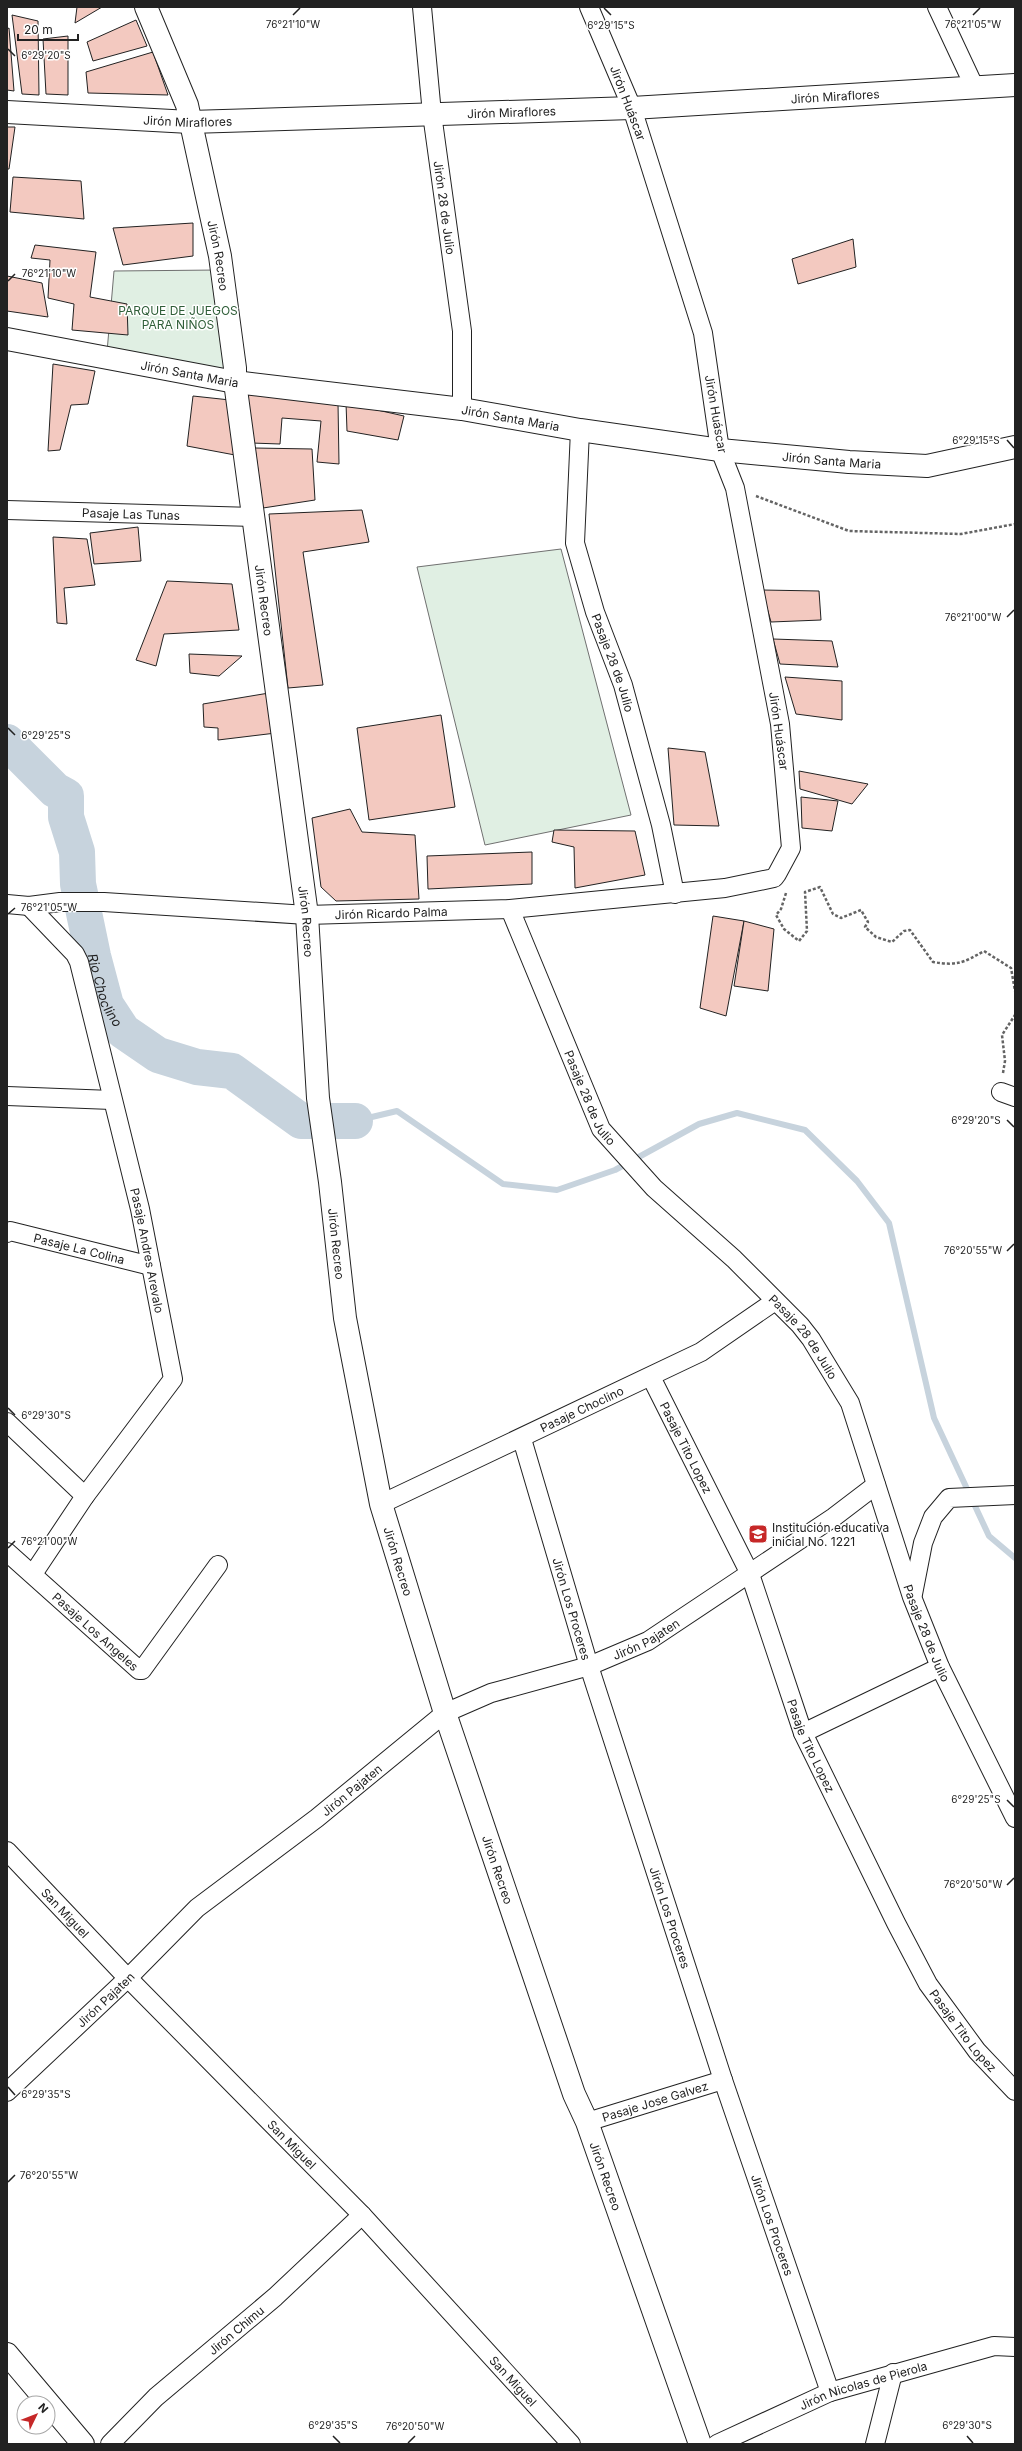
<svg xmlns="http://www.w3.org/2000/svg" width="1022" height="2451" viewBox="0 0 1022 2451" font-family="Inter,sans-serif">
<rect width="100%" height="100%" fill="#fff"/>
<g fill="#e0efe3" stroke="#6f6f6f">
<polygon points="218,270 234,373 107,352 114,271"/>
<polygon points="561,549 631,815 485,845 417,567"/>
</g>
<g fill="none" stroke-linecap="round" stroke-linejoin="round">
<polyline stroke="#c7d3dd" stroke-width="6" points="355,1121 397,1111 503,1184 557,1190 615,1170 699,1124 737,1113 805,1130 857,1181 889,1223 934,1418 989,1536 1015,1558"/>
<path stroke="#c7d3dd" stroke-width="36" id="s1" d="M 7,742 L 55,790 L 66,796 L 66,817 L 77,852 L 78,884 L 93,956 L 106,1005 L 123,1031 L 158,1055 L 197,1067 L 232,1071 L 301,1121 L 355,1121"/>
</g>
<g fill="#f3c9c0" stroke="#222">
<polygon points="77,7 102,7 75,23"/>
<polygon points="12,15 38,21 39,95 22,94"/>
<polygon points="136,20 147,46 93,61 87,42"/>
<polygon points="9,28 14,91 7,90 7,29"/>
<polygon points="68,36 68,95 46,94 43,39"/>
<polygon points="153,52 168,95 88,93 86,72"/>
<polygon points="7,127 15,127 9,169 7,169"/>
<polygon points="13,177 81,181 84,219 10,212"/>
<polygon points="193,223 193,256 123,265 113,228"/>
<polygon points="853,239 856,267 798,284 792,259"/>
<polygon points="35,245 96,252 90,297 127,304 128,335 72,330 74,304 48,298 50,260 31,258"/>
<polygon points="7,276 42,283 48,317 7,311"/>
<polygon points="53,364 95,371 88,404 71,405 60,450 48,451"/>
<polygon points="243,392 338,403 339,464 317,462 321,421 282,418 280,444 251,443"/>
<polygon points="193,396 230,400 235,455 187,446"/>
<polygon points="346,403 404,416 398,440 347,431"/>
<polygon points="255,448 312,449 315,500 263,508"/>
<polygon points="362,510 369,542 303,552 323,685 288,688 269,514"/>
<polygon points="138,527 141,561 94,564 90,533"/>
<polygon points="53,537 87,539 95,585 64,588 67,624 57,623"/>
<polygon points="167,581 232,584 239,630 164,634 156,666 136,660"/>
<polygon points="762,590 819,591 821,620 771,622"/>
<polygon points="773,639 832,641 838,667 780,664"/>
<polygon points="189,654 242,656 219,676 190,673"/>
<polygon points="785,677 842,681 842,720 796,714"/>
<polygon points="269,693 276,733 218,740 218,728 204,727 203,704"/>
<polygon points="441,715 455,807 369,820 357,728"/>
<polygon points="668,748 705,752 719,826 674,825"/>
<polygon points="799,771 868,784 852,804 800,789"/>
<polygon points="801,797 838,801 832,831 802,828"/>
<polygon points="350,809 362,832 415,835 419,899 336,901 321,887 312,818"/>
<polygon points="554,830 635,831 645,875 575,888 574,847 552,842"/>
<polygon points="532,852 532,884 428,889 427,856"/>
<polygon points="713,916 744,921 726,1016 700,1008"/>
<polygon points="744,921 774,929 768,991 734,986"/>
</g>
<g fill="none" stroke-linecap="round" stroke-linejoin="round">
<g stroke="#222" stroke-width="20">
<g id="minor">
<path id="s2" d="M 422,7 L 432,114 L 462,331 L 462,409"/>
<polyline points="937,7 974,86"/>
<path id="s3" d="M 580,430 L 575,543 L 595,612 L 623,685 L 661,825 L 675,894"/>
<path id="s4" d="M 7,510 L 254,517"/>
<path id="s5" d="M 7,904 L 29,906 L 60,902 L 104,902 L 307,915 L 510,909 L 725,888 L 774,878 L 777,874 L 791,848 L 780,724 L 735,488 L 720,450 L 703,333 L 632,108 L 589,7"/>
<path id="s6" d="M 29,906 L 75,954 L 79,962 L 140,1209 L 173,1379 L 85,1496 L 33,1574"/>
<path id="s7" d="M 510,909 L 601,1129 L 654,1188 L 734,1259 L 800,1325 L 811,1339 L 850,1403 L 912,1597 L 940,1667 L 1015,1818"/>
<polyline points="1001,1092 1015,1097"/>
<polyline points="7,1096 112,1100"/>
<path id="s8" d="M 7,1233 L 10,1231 L 151,1266"/>
<path id="s9" d="M 651,1377 L 750,1574 L 803,1733 L 896,1923 L 928,1984 L 977,2051 L 1015,2091"/>
<polyline points="7,1422 85,1496"/>
<path id="s10" d="M 522,1439 L 589,1666 L 723,2080 L 830,2392"/>
<path id="s11" d="M 381,1504 L 701,1352 L 775,1301"/>
<path id="s12" d="M 7,1552 L 139,1670 L 142,1670 L 218,1565"/>
<polyline points="913,1594 923,1543 933,1517 949,1498 1015,1495"/>
<polyline points="803,1733 940,1667"/>
<path id="s13" d="M 7,1851 L 120,1970 L 362,2215 L 571,2444"/>
<path id="s14" d="M 7,2092 L 128,1978 L 197,1908 L 317,1818 L 445,1713 L 491,1693 L 589,1666 L 648,1641 L 834,1517 L 876,1485"/>
<path id="s15" d="M 587,2122 L 723,2080"/>
<path id="s16" d="M 110,2444 L 156,2397 L 275,2297 L 362,2215"/>
<path id="s17" d="M 717,2444 L 830,2392 L 994,2346 L 1015,2347"/>
<polyline points="875,2444 893,2373"/>
</g>
</g>
<g stroke="#222" stroke-width="24">
<g id="tertiary">
<path id="s18" d="M 7,112 L 190,122 L 632,108 L 1015,85"/>
<path id="s19" d="M 7,339 L 235,382 L 462,409 L 580,430 L 720,450 L 849,462 L 927,466 L 1015,447"/>
<polyline points="7,2354 83,2444"/>
</g>
</g>
<g stroke="#222" stroke-width="24">
<g id="secondary">
<path id="s20" d="M 146,7 L 187,105 L 220,256 L 235,368 L 235,382 L 307,915 L 318,1098 L 330,1182 L 345,1318 L 381,1504 L 445,1713 L 574,2094 L 587,2122 L 700,2444"/>
</g>
</g>
<g stroke="#646464" stroke-width="2.5" stroke-dasharray="3 2" stroke-linecap="butt">
<polyline points="756,496 849,531 961,534 1015,524"/>
<path d="M 786,893 L 781,909 L 776,915 L 784,929 L 799,941 L 807,931 L 805,892 L 820,887 L 833,914 L 841,918 L 861,910 L 868,922 L 865,927 L 876,937 L 892,942 L 904,931 L 910,930 L 933,962 C 957,966 963,963 984,951 L 1011,968 L 1015,991"/>
<polyline points="1003,1073 1005,1061 1002,1035 1015,1015"/>
</g>
<use href="#minor" stroke="#fff" stroke-width="18"/>
<use href="#tertiary" stroke="#fff" stroke-width="22"/>
<use href="#secondary" stroke="#fff" stroke-width="22"/>
</g>
<path fill="none" stroke="#222" stroke-width="1.5" d="M 604,8 L 611,15M 293,15 L 300,8M 973,15 L 980,8M 8,49 L 15,56M 8,281 L 15,274M 1007,440 L 1014,448M 1007,617 L 1014,610M 8,728 L 15,735M 8,914 L 15,908M 1007,1120 L 1014,1127M 1007,1251 L 1014,1244M 8,1408 L 15,1415M 8,1548 L 15,1541M 1007,1800 L 1014,1807M 1007,1885 L 1014,1878M 8,2087 L 15,2095M 8,2182 L 15,2175M 333,2436 L 340,2443M 967,2436 L 973,2443M 408,2443 L 415,2436"/>
<defs>
<g id="school-square" transform="scale(1)"><rect x="-9" y="-9" width="18" height="18" rx="4" fill="#c62828" stroke="#fff"/><path d="M0-5L7-2L0 1L-7-2ZM-4 1L0 2.5L4 1V4Q0 6-4 4Z" fill="#fff"/></g>
</defs>
<g fill-rule="evenodd">
<use href="#school-square" x="758" y="1534"/>
</g>
<g text-anchor="middle" dominant-baseline="central" stroke-width="3" stroke-linejoin="round" paint-order="stroke">
<g font-size="12" fill="#222" stroke="#fff">
<text stroke="none"><textPath href="#s18" startOffset="829">Jirón Miraflores</textPath></text>
<text transform="translate(628 103) rotate(69)">Jirón Huáscar</text>
<text stroke="none"><textPath href="#s18" startOffset="505">Jirón Miraflores</textPath></text>
<text stroke="none"><textPath href="#s18" startOffset="181">Jirón Miraflores</textPath></text>
<text stroke="none"><textPath href="#s2" startOffset="202">Jirón 28 de Julio</textPath></text>
<text stroke="none"><textPath href="#s20" startOffset="260">Jirón Recreo</textPath></text>
<text stroke="none"><textPath href="#s19" startOffset="186">Jirón Santa Maria</textPath></text>
<text transform="translate(716 414) rotate(80)">Jirón Huáscar</text>
<text stroke="none"><textPath href="#s19" startOffset="510">Jirón Santa Maria</textPath></text>
<text stroke="none"><textPath href="#s19" startOffset="834">Jirón Santa Maria</textPath></text>
<text stroke="none"><textPath href="#s4" startOffset="124">Pasaje Las Tunas</textPath></text>
<text stroke="none"><textPath href="#s20" startOffset="608">Jirón Recreo</textPath></text>
<text stroke="none"><textPath href="#s3" startOffset="239">Pasaje 28 de Julio</textPath></text>
<text transform="translate(779 731) rotate(82)">Jirón Huáscar</text>
<text stroke="none"><textPath href="#s5" startOffset="385">Jirón Ricardo Palma</textPath></text>
<text stroke="none"><textPath href="#s20" startOffset="932">Jirón Recreo</textPath></text>
<text stroke="none"><textPath href="#s7" startOffset="205">Pasaje 28 de Julio</textPath></text>
<text stroke="none"><textPath href="#s20" startOffset="1256">Jirón Recreo</textPath></text>
<text stroke="none"><textPath href="#s8" startOffset="75">Pasaje La Colina</textPath></text>
<text stroke="none"><textPath href="#s6" startOffset="372">Pasaje Andres Arevalo</textPath></text>
<text stroke="none"><textPath href="#s7" startOffset="529">Pasaje 28 de Julio</textPath></text>
<text stroke="none"><textPath href="#s11" startOffset="222">Pasaje Choclino</textPath></text>
<text stroke="none"><textPath href="#s9" startOffset="79">Pasaje Tito Lopez</textPath></text>
<text stroke="none"><textPath href="#s20" startOffset="1580">Jirón Recreo</textPath></text>
<text stroke="none"><textPath href="#s10" startOffset="177">Jirón Los Proceres</textPath></text>
<text stroke="none"><textPath href="#s12" startOffset="119">Pasaje Los Angeles</textPath></text>
<text stroke="none"><textPath href="#s7" startOffset="853">Pasaje 28 de Julio</textPath></text>
<text stroke="none"><textPath href="#s14" startOffset="795">Jirón Pajaten</textPath></text>
<text stroke="none"><textPath href="#s9" startOffset="403">Pasaje Tito Lopez</textPath></text>
<text stroke="none"><textPath href="#s14" startOffset="459">Jirón Pajaten</textPath></text>
<text stroke="none"><textPath href="#s20" startOffset="1904">Jirón Recreo</textPath></text>
<text stroke="none"><textPath href="#s13" startOffset="85">San Miguel</textPath></text>
<text stroke="none"><textPath href="#s10" startOffset="501">Jirón Los Proceres</textPath></text>
<text stroke="none"><textPath href="#s14" startOffset="135">Jirón Pajaten</textPath></text>
<text stroke="none"><textPath href="#s9" startOffset="727">Pasaje Tito Lopez</textPath></text>
<text stroke="none"><textPath href="#s15" startOffset="71">Pasaje Jose Galvez</textPath></text>
<text stroke="none"><textPath href="#s13" startOffset="409">San Miguel</textPath></text>
<text stroke="none"><textPath href="#s20" startOffset="2229">Jirón Recreo</textPath></text>
<text stroke="none"><textPath href="#s10" startOffset="825">Jirón Los Proceres</textPath></text>
<text stroke="none"><textPath href="#s16" startOffset="170">Jirón Chimu</textPath></text>
<text stroke="none"><textPath href="#s13" startOffset="733">San Miguel</textPath></text>
<text stroke="none"><textPath href="#s17" startOffset="158">Jirón Nicolas de Pierola</textPath></text>
</g>
<g font-size="12" fill="#2f5e38" stroke="#fff">
<text x="178" y="310">PARQUE DE JUEGOS<tspan x="178" dy="14">PARA NIÑOS</tspan></text>
</g>
<g font-size="12" fill="#222" stroke="#fff" text-anchor="start">
<text x="772" y="1527">Institución educativa<tspan x="772" dy="14">inicial No. 1221</tspan></text>
</g>
<g font-size="13" font-style="italic" fill="#222" stroke="#fff">
<text stroke="none"><textPath href="#s1" startOffset="280">Rio Choclino</textPath></text>
</g>
</g>
<g font-size="10" text-anchor="middle" fill="#222" stroke="#fff" stroke-width="3" stroke-linejoin="round" paint-order="stroke">
<text x="293" y="28">76°21'10"W</text>
<text x="973" y="28">76°21'05"W</text>
<text x="611" y="29">6°29'15"S</text>
<text x="46" y="59">6°29'20"S</text>
<text x="49" y="277">76°21'10"W</text>
<text x="976" y="444">6°29'15"S</text>
<text x="973" y="621">76°21'00"W</text>
<text x="46" y="739">6°29'25"S</text>
<text x="49" y="911">76°21'05"W</text>
<text x="976" y="1124">6°29'20"S</text>
<text x="973" y="1254">76°20'55"W</text>
<text x="46" y="1419">6°29'30"S</text>
<text x="49" y="1545">76°21'00"W</text>
<text x="976" y="1803">6°29'25"S</text>
<text x="973" y="1888">76°20'50"W</text>
<text x="46" y="2098">6°29'35"S</text>
<text x="49" y="2179">76°20'55"W</text>
<text x="333" y="2429">6°29'35"S</text>
<text x="967" y="2429">6°29'30"S</text>
<text x="415" y="2430">76°20'50"W</text>
</g>
<rect width="1022" height="2451" fill="none" stroke="#222222" stroke-width="16"/>
<g transform="translate(36 2415) rotate(47)"><circle r="19" fill="#ffffff" stroke="#a7a7a7"/>
<path d="M0-3L7 15L0 10L-7 15Z" fill="#c62828"/>
<text y="-6" font-size="11" font-weight="bold" text-anchor="middle" fill="#222222">N</text>
</g>
<path d="M18 34v6h60v-6" fill="none" stroke="#222222" stroke-width="2"/>
<text x="24" y="34" font-size="12" fill="#222222" stroke="#ffffff" stroke-width="3" paint-order="stroke">20 m</text>
</svg>
